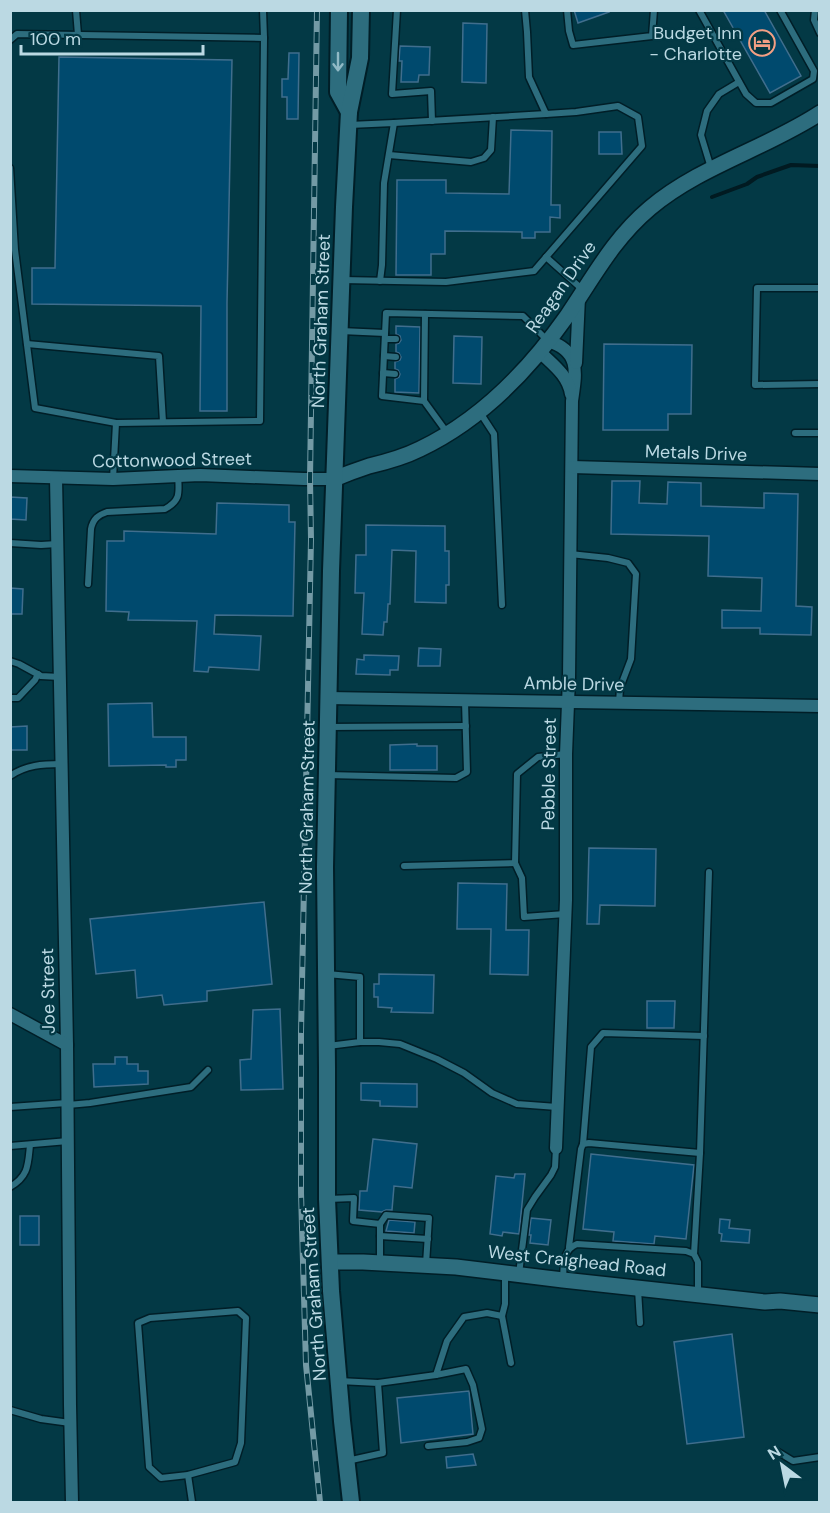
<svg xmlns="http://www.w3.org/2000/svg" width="830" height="1513" viewBox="0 0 830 1513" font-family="'DM Sans',sans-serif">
<rect width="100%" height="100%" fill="#033945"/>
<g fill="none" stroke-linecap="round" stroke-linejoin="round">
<polyline stroke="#011a21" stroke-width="4" points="712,197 747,184 757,177 791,165 820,166"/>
</g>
<g fill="#004a6e" stroke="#406e8d" stroke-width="1.5">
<polygon points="574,10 608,10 609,12 578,23"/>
<polygon points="723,10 764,10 801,76 770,93"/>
<polygon points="463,23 487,24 486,83 462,82"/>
<polygon points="400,46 430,47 429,75 419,75 418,82 401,82 402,61 399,61"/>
<polygon points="289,53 299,53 298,119 287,119 287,97 282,97 282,79 288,79"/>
<polygon points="59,57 232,60 227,303 227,411 200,411 201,306 32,304 32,268 55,268"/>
<polygon points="511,130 552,131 551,205 560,205 560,218 550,217 550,232 535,232 535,238 522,238 522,232 445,231 445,254 431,254 431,275 396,275 397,180 446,180 446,193 509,194"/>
<polygon points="599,132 621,132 622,154 599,154"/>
<polygon points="396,326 420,327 419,393 395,392 395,379 399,377 400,374 398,370 395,369 395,362 400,360 401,357 399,353 396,352 396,344 399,343 401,340 400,336 396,334"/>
<polygon points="454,336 482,337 481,384 453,383"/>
<polygon points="604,344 692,345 691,414 668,414 668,430 603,430"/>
<polygon points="612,481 640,481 639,503 667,504 668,482 701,483 701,506 764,508 764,493 798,494 796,606 812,607 811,635 760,634 760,628 722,628 722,610 761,611 762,578 708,576 709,536 611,534"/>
<polygon points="10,497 27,498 26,520 10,519"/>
<polygon points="217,503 289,505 289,522 295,522 293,616 215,615 214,634 261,636 259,670 209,667 208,672 194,671 197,621 128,620 129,612 106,611 107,541 124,541 124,531 216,534"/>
<polygon points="366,525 445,526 445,551 449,551 449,585 446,585 446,603 415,602 416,551 392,550 390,604 388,604 387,622 384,622 383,635 362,634 364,593 355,593 356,555 366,555"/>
<polygon points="10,588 23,589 22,614 10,614"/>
<polygon points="419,648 441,649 440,666 418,666"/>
<polygon points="364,655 399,656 398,670 390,670 390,675 356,674 357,659 364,660"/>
<polygon points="152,703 153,737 186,737 186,760 176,760 176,767 166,767 166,765 109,766 108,704"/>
<polygon points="27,726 27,750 10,750 10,727"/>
<polygon points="417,744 417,746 437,746 437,770 390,770 390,745"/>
<polygon points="589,848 656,849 655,906 600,905 599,924 587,924"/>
<polygon points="458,883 507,884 506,930 529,930 528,975 490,974 491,929 457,929"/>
<polygon points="264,902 272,984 207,991 207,1001 164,1005 162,995 137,998 135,970 96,974 90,919"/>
<polygon points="379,974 434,975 433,1013 391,1012 392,1008 378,1007 378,997 374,997 374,984 379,984"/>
<polygon points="647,1001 675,1001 674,1028 647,1028"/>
<polygon points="280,1009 283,1089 241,1090 240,1060 251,1059 253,1010"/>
<polygon points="115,1057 127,1057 127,1064 138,1064 138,1071 148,1071 148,1084 94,1087 93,1064 115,1064"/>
<polygon points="361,1083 417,1084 417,1107 380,1106 380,1101 361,1100"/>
<polygon points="373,1139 417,1144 412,1188 394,1186 392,1210 386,1210 382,1212 359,1210 360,1191 367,1191"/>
<polygon points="591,1154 694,1165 686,1239 655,1236 654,1244 613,1241 614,1232 583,1229"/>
<polygon points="515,1174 525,1174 519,1234 503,1232 502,1236 490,1234 496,1176 514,1178"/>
<rect x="20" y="1216" width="19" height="29"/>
<polygon points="531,1218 551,1220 548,1245 530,1243 531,1235 529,1235"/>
<polygon points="720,1219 730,1220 729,1228 750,1230 749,1243 721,1241 722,1234 719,1233"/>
<polygon points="389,1220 415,1222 414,1233 386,1231"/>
<polygon points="732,1334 744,1437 687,1444 674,1342"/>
<polygon points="469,1391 473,1434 401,1443 397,1398"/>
<polygon points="473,1454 476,1465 447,1468 446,1457"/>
</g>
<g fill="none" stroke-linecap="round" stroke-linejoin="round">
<g stroke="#001e27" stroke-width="9">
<g id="service">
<polyline points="76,10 78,35"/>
<polyline points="263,10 264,38"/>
<polyline points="397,10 392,94 431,91 432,121"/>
<polyline points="567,10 569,31 573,45 652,36 654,10"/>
<polyline points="699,10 746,94 756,103 771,103 813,79 814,71 780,10"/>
<polyline points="815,10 814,20 820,33"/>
<polyline points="10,40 17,34 264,38 260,421 116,423 113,479"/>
<polyline points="394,123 546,114"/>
<polyline points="349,125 394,123 384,183 382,265 380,281"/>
<polyline points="389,155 471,162 484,158 491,150 493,117"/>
<polyline points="10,168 15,250 35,408 116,423"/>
<polyline points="711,168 701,135 707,111 719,94 739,82"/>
<polyline points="546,257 583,290"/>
<polyline points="342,280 446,282 534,271 642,146 638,117 618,106 576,112 546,114 529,77 527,32 525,10"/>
<polyline points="820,288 757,288 755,385 820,384"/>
<polyline points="341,331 385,333"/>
<polyline points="385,339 396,339"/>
<polyline points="27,344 159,356 163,422"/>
<polyline points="384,356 396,357"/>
<polyline points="383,373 395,374"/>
<polyline points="424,401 425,314"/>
<polyline points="479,411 494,434 502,605"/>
<polyline points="795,433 820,433"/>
<polyline points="448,434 424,401 382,396 386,313 523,316 548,341"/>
<polyline points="10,543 41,545 57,544"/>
<polyline points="570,554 608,558 628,563 636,574 631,659 620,688 619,703"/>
<path d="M 88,584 L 91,529 C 93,519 98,515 107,512 L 165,509 C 181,500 179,493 178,475"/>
<polyline points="10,661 19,664 41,676 60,677"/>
<polyline points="10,698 18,698 35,680 38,674"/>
<polyline points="329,727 466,726"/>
<polyline points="327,775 456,778 467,772 465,701"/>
<path d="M 10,776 C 26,765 43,764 61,764"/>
<polyline points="515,863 522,878 524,917 565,914"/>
<polyline points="404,866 515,863 517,774 538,757 566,754"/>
<polyline points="327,974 360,977 360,1042 328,1046"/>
<polyline points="360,1042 379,1042 400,1044 437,1059 464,1073 492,1093 517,1104 557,1107"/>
<polyline points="68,1105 90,1103 191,1087 208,1070"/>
<polyline points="10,1107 67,1103"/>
<polyline points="583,1144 591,1047 603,1033 704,1036"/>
<polyline points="10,1146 68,1141"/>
<path d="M 10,1187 C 29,1176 28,1164 30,1145"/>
<polyline points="328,1199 354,1198 353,1221 380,1224 386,1215 429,1218 426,1264"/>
<polyline points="380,1236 428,1239"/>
<polyline points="569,1247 581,1149 583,1144 589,1143 700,1153"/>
<polyline points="694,1254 700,1153 709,872"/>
<polyline points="380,1262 380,1224"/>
<polyline points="519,1274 527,1210 535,1197 551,1175 555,1167 556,1148"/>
<path d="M 563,1279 C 564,1265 562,1250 577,1244 L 686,1251 L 694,1254 L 698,1262 L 698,1294"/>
<polyline points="638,1289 640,1323"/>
<polygon points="238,1311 246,1318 241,1443 235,1462 188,1475 161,1478 149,1467 138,1323 150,1318"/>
<polyline points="502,1316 511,1363"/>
<polyline points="436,1375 447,1341 464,1317 487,1313 502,1316 505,1304 505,1274"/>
<polyline points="339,1381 378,1383 383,1453 347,1461"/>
<polyline points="378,1383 436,1375 466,1369 473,1385 482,1429 479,1438 467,1442 428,1446"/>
<polyline points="10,1410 41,1419 70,1423"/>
<polyline points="775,1450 793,1461 820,1457"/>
<polyline points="188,1475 192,1502"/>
</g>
</g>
<g stroke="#001e27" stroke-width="15">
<g id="minor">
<path d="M 548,341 C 581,351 576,373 572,401 L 569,678 L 566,754 L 566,900 L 556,1148"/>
<path d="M 540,352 C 553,365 568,375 571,394"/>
<polyline points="576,363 579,297"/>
<polyline points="572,467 820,474"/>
<polyline points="10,476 113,479 200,475 304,479 334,479"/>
<polyline points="56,478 67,1045 70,1405 72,1502"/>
<polyline points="328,698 820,706"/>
<polyline points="10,1014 67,1045"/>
</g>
</g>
<g stroke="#001e27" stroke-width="18">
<g id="tertiary">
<path d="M 334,479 C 346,474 357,470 369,466 C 386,462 404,457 420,449 C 481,420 529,370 567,316 C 593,278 613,239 650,208 C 700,166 765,149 820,113"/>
<polyline points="330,1262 363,1262 456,1267 563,1280 765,1302 780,1301 820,1305"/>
</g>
</g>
<g stroke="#001e27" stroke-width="20">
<g id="secondary">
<polyline points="339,10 338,92 349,112"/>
<polyline points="351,1502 342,1421 331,1291 327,1199 327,1068 325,867 331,571 344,207 349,112 360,58 361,10"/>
</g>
</g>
<use href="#service" stroke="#2d6d7e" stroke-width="6"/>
<use href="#minor" stroke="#2d6d7e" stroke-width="12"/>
<use href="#tertiary" stroke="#2d6d7e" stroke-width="15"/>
<use href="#secondary" stroke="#2d6d7e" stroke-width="16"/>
<g stroke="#739aa5" stroke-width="6">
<polyline id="rail" points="317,10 310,479 311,539 301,1033 301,1193 306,1365 320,1502"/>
</g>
<use href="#rail" stroke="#033945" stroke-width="4" stroke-dasharray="11" stroke-linecap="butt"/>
</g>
<defs><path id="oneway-shaft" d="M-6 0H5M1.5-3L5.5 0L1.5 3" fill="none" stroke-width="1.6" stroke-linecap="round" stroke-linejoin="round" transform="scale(1.5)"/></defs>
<use stroke="#90b9c5" href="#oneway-shaft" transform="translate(338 62) rotate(90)"/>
<defs>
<g id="hotel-ring" transform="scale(1.35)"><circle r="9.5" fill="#033945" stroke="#f39f84" stroke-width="1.5"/><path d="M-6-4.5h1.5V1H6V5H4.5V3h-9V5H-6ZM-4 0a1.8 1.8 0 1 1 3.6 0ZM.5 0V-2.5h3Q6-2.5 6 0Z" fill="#f39f84"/></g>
</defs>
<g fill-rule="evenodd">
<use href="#hotel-ring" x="762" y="43"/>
</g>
<g text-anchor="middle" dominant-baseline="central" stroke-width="4.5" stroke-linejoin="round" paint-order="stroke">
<g font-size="18" fill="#bbd9e3" stroke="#033945" text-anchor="end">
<text x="742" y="33">Budget Inn<tspan x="742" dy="21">- Charlotte</tspan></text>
</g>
<g font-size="18" fill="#bbd9e3" stroke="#033945">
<text transform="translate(561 287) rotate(-55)">Reagan Drive</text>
<text transform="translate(321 321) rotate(-88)">North Graham Street</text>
<text transform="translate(696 453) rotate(2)">Metals Drive</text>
<text transform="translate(172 460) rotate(-1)">Cottonwood Street</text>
<text transform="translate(574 684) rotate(1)">Amble Drive</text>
<text transform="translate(549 774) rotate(-89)">Pebble Street</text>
<text transform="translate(307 807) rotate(-89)">North Graham Street</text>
<text transform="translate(48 991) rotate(-91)">Joe Street</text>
<text transform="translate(577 1261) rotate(6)">West Craighead Road</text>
<text transform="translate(314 1294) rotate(-94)">North Graham Street</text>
</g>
</g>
<rect width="830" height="1513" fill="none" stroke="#bbd9e3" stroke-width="24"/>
<g transform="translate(782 1465) rotate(328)" stroke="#033945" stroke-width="4.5" paint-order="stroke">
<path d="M0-4.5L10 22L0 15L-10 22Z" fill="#bbd9e3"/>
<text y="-9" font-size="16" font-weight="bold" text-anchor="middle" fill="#bbd9e3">N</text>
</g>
<path d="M21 45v9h182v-9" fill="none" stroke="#bbd9e3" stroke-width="3"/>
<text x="30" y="45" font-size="18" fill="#bbd9e3" stroke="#033945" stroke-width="4.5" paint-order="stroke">100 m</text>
</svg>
